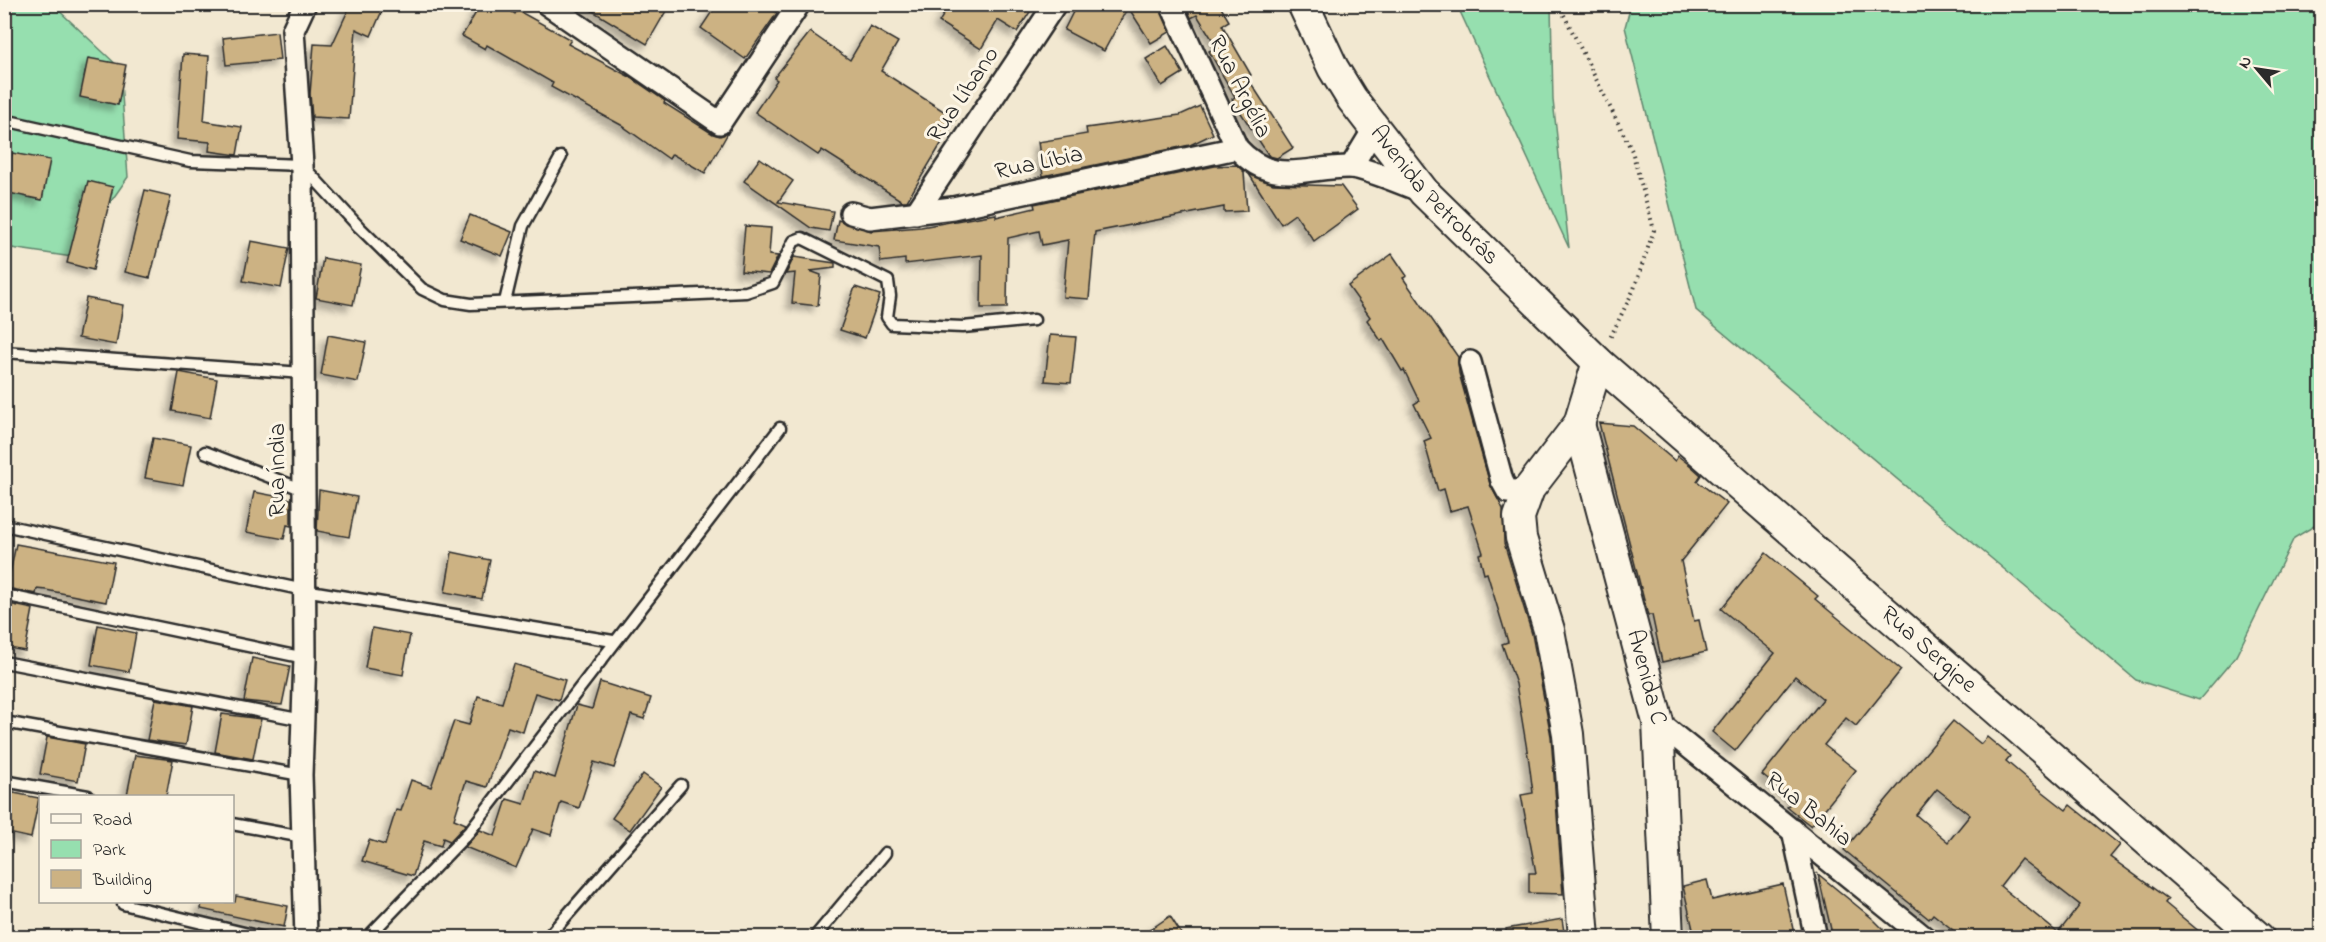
<svg xmlns="http://www.w3.org/2000/svg" width="2326" height="942" viewBox="0 0 2326 942" font-family="'Indie Flower',sans-serif">
<defs>
<filter id="shadow"><feDropShadow dx="-5.5" dy="5.5" stdDeviation="3" flood-color="#0004"/></filter>
</defs>
<rect width="100%" height="100%" fill="#f2e8d1"/>
<filter id="ink" filterUnits="userSpaceOnUse"><feTurbulence type="fractalNoise" baseFrequency=".0167" numOctaves="2"/><feDisplacementMap in="SourceGraphic" scale="12" xChannelSelector="R" yChannelSelector="G"/><feConvolveMatrix kernelMatrix="1 2 1 2 8 2 1 2 1" color-interpolation-filters="sRGB"/></filter>
<g filter="url(#ink)">
<g fill="#96dfaf" stroke="#60856d" stroke-width="1.5">
<polygon points="4,5 53,5 120,68 128,177 72,257 5,247"/>
<polygon points="1457,5 1551,5 1553,100 1569,248"/>
<polygon points="1631,5 2321,5 2321,522 2294,538 2236,656 2199,700 2136,680 1696,310 1625,27"/>
</g>
<g fill="#ccb283" stroke="#2b2b2b" stroke-width="1.5" fill-rule="evenodd" filter="url(#shadow)">
<polygon points="351,4 385,4 371,36 356,29 349,119 312,117 310,94 314,44 332,45"/>
<polygon points="481,4 500,4 515,14 517,10 571,40 568,44 630,77 665,101 664,103 713,134 720,136 728,133 705,173 672,154 669,159 621,125 551,87 553,83 487,45 485,49 462,36"/>
<polygon points="581,4 670,4 647,44"/>
<polygon points="717,4 765,4 777,13 745,59 701,28"/>
<polygon points="950,4 1035,4 1017,32 998,20 981,49 939,22"/>
<polygon points="1077,4 1159,4 1170,32 1151,43 1128,7 1104,51 1064,30"/>
<polygon points="1185,4 1219,4 1229,21 1222,25 1251,75 1247,77 1293,148 1277,158 1269,156 1232,99 1235,97 1209,51 1217,47 1197,15 1191,18"/>
<polygon points="870,26 898,42 881,71 956,119 907,201 902,201 822,150 818,155 755,112 777,80 774,78 810,32 850,60"/>
<polygon points="277,32 280,60 226,65 223,38"/>
<polygon points="1167,46 1183,73 1162,86 1146,59"/>
<polygon points="183,54 209,56 204,121 242,127 237,155 209,151 210,142 177,139"/>
<polygon points="88,58 126,65 118,105 80,97"/>
<polygon points="1200,106 1213,134 1190,145 1043,176 1038,142 1087,134 1086,128 1180,115"/>
<polygon points="12,153 50,160 42,200 4,192"/>
<polygon points="760,158 793,181 778,202 833,211 829,231 811,228 744,181"/>
<polygon points="1237,165 1244,172 1247,211 1224,212 1224,207 1095,232 1089,299 1063,297 1068,240 1042,245 1039,231 1008,238 1007,308 981,308 982,255 905,264 905,259 881,262 879,247 834,240 838,220 871,231 921,227 996,214 996,217 1035,208 1034,204 1215,166"/>
<polygon points="1249,174 1273,184 1341,186 1358,209 1314,241 1295,214 1281,224"/>
<polygon points="88,181 113,187 93,270 67,263"/>
<polygon points="145,190 171,196 150,278 125,272"/>
<polygon points="470,215 512,232 502,256 460,239"/>
<polygon points="745,226 771,228 769,255 778,256 769,274 741,271"/>
<polygon points="251,241 289,248 281,288 243,281"/>
<polygon points="1392,254 1407,276 1403,278 1458,357 1459,373 1490,484 1503,509 1504,543 1532,634 1551,736 1563,894 1529,893 1529,873 1536,873 1521,795 1533,793 1529,762 1516,684 1502,644 1508,642 1487,573 1484,574 1479,554 1483,553 1468,506 1450,511 1444,489 1438,491 1424,441 1431,438 1414,404 1419,401 1404,370 1402,371 1383,339 1381,341 1367,320 1370,317 1348,286"/>
<polygon points="794,257 835,263 835,268 810,271 821,275 818,306 792,303 795,273 786,274"/>
<polygon points="323,258 361,265 353,305 316,298"/>
<polygon points="855,287 880,295 865,338 840,330"/>
<polygon points="86,298 123,305 116,345 78,338"/>
<polygon points="328,335 366,342 358,382 321,375"/>
<polygon points="1050,335 1076,337 1071,383 1045,381"/>
<polygon points="179,372 217,379 210,418 172,411"/>
<polygon points="1599,423 1633,426 1675,461 1678,456 1691,466 1701,475 1697,481 1727,504 1681,561 1694,621 1699,620 1706,652 1662,662 1652,615 1648,615 1647,612"/>
<polygon points="153,438 191,445 183,485 145,478"/>
<polygon points="319,490 357,497 349,537 317,531"/>
<polygon points="254,492 291,499 291,526 287,525 284,539 246,532"/>
<polygon points="16,544 114,562 106,602 46,590 37,589 36,594 7,588"/>
<polygon points="452,552 490,560 482,599 445,592"/>
<polygon points="1766,553 1818,596 1815,599 1901,670 1856,726 1846,718 1824,745 1856,770 1811,826 1787,807 1793,800 1762,775 1823,699 1795,676 1735,751 1712,732 1775,653 1721,609"/>
<polygon points="4,603 33,609 25,651 4,647"/>
<polygon points="98,625 136,633 129,672 91,665"/>
<polygon points="372,628 410,635 403,675 365,668"/>
<polygon points="252,658 290,666 282,705 244,701"/>
<polygon points="514,664 565,680 559,700 535,693 523,732 508,727 487,787 466,781 454,819 466,824 450,841 443,838 441,846 424,841 413,876 362,861 369,840 385,845 396,810 401,811 411,780 431,787 454,721 469,725 478,696 502,703"/>
<polygon points="600,682 651,698 644,719 631,715 614,768 594,762 579,808 561,802 551,835 533,829 516,868 465,847 480,830 495,836 507,799 524,804 534,771 555,778 577,705 592,709"/>
<polygon points="155,699 193,706 186,745 147,740"/>
<polygon points="222,714 261,719 253,759 215,752"/>
<path d="M 1953,721 L 1981,744 L 1987,737 L 2010,756 L 2006,761 L 2033,784 L 2066,810 L 2070,805 L 2120,845 L 2110,857 L 2168,899 L 2165,903 L 2207,938 L 1963,938 L 1933,914 L 1929,919 L 1844,850 ZM 1937,789 L 1970,815 L 1948,842 L 1916,815 ZM 2021,859 L 2080,905 L 2058,933 L 2000,886 Z"/>
<polygon points="47,737 85,744 78,781 40,774"/>
<polygon points="135,755 173,760 166,796 127,795"/>
<polygon points="643,774 661,787 630,830 612,818"/>
<polygon points="4,791 39,798 31,838 4,832"/>
<polygon points="1818,874 1873,919 1892,938 1833,938"/>
<polygon points="1707,880 1712,900 1783,884 1795,938 1695,938 1683,886"/>
<polygon points="236,896 288,906 284,927 201,909 202,902 235,902"/>
<polygon points="1170,916 1184,938 1138,938"/>
<polygon points="1562,919 1565,938 1506,938 1506,929"/>
</g>
<g fill="none" stroke-linecap="round" stroke-linejoin="round">
<g stroke="#2b2b2b" stroke-width="15">
<g id="service">
<polyline points="4,120 190,161 302,165 359,227 422,289 445,300 471,304 746,292 773,283 794,241 802,238 888,281 890,296 887,317 892,324 963,327 1034,320"/>
<polyline points="505,302 523,226 561,157"/>
<polyline points="4,352 303,373"/>
<polyline points="205,452 304,490"/>
<polyline points="4,525 304,590 613,641"/>
<polyline points="4,595 305,658"/>
<polyline points="4,662 303,720"/>
<polyline points="4,722 301,775"/>
<polyline points="4,781 88,796"/>
<polyline points="232,824 303,837"/>
<polyline points="123,904 265,938"/>
<polyline points="367,938 469,832 780,428"/>
<polyline points="547,938 681,785"/>
<polyline points="814,938 885,853"/>
</g>
</g>
<g stroke="#2b2b2b" stroke-width="26">
<g id="minor">
<polyline points="305,4 293,30 302,165 305,658 301,775 306,938"/>
<polyline points="547,4 720,123 799,4"/>
<path d="M 1171,4 L 1237,148 C 1272,187 1304,167 1349,167 C 1365,167 1407,186 1424,192"/>
<polyline points="1351,167 1374,129"/>
<polyline points="851,213 870,218 953,208 1237,148"/>
<polyline points="916,213 1055,4"/>
<polyline points="1470,362 1502,481 1508,492 1529,489"/>
<polyline points="1658,722 1925,938"/>
<polyline points="1793,830 1816,938"/>
</g>
</g>
<g stroke="#2b2b2b" stroke-width="34">
<g id="secondary">
<path id="s1" d="M 1303,4 L 1333,68 L 1352,99 L 1424,192 L 1598,362 L 2259,938"/>
<path id="s2" d="M 1579,424 L 1658,722 L 1668,938"/>
<polyline points="1584,938 1568,734 1549,630 1521,538 1519,517 1529,489 1579,424 1598,362"/>
</g>
</g>
<polyline stroke="#2b2b2b" stroke-width="4" stroke-dasharray="1.5 4.5" stroke-linecap="butt" points="1565,4 1562,11 1632,151 1654,230 1634,289 1609,340"/>
<use href="#service" stroke="#fcf5e5" stroke-width="10"/>
<use href="#minor" stroke="#fcf5e5" stroke-width="21"/>
<use href="#secondary" stroke="#fcf5e5" stroke-width="30"/>
</g>
</g>
<g text-anchor="middle" dominant-baseline="central" stroke-width="6" stroke-linejoin="round" paint-order="stroke">
<g font-size="24" fill="#2b2b2b" stroke="#fcf5e5">
<text transform="translate(1239 87) rotate(63)">Rua Argélia</text>
<text transform="translate(964 95) rotate(-56)">Rua Líbano</text>
<text transform="translate(1039 164) rotate(-12)">Rua Líbia</text>
<text stroke="none"><textPath href="#s1" startOffset="234">Avenida Petrobrás</textPath></text>
<text transform="translate(278 470) rotate(-90)">Rua Índia</text>
<text stroke="none"><textPath href="#s1" startOffset="906">Rua Sergipe</textPath></text>
<text stroke="none"><textPath href="#s2" startOffset="262">Avenida C</textPath></text>
<text transform="translate(1808 810) rotate(39)">Rua Bahia</text>
</g>
</g>
<rect width="2326" height="942" fill="none" stroke="#fcf5e5" stroke-width="24"/>
<rect x="12" y="12" width="2302" height="918" fill="none" stroke="#2b2b2b" stroke-width="2" filter="url(#ink)"/>
<rect x="39" y="795" width="195" height="108" fill="#fcf5e5" stroke="#a8a49b" stroke-width="1.5"/>
<rect x="51" y="814" width="30" height="9" fill="#fcf5e5" stroke="#a8a49b" stroke-width="1.5"/>
<text x="93" y="825" font-size="18" fill="#2b2b2b">Road</text>
<rect x="51" y="840" width="30" height="18" fill="#96dfaf" stroke="#a8a49b" stroke-width="1.5"/>
<text x="93" y="855" font-size="18" fill="#2b2b2b">Park</text>
<rect x="51" y="870" width="30" height="18" fill="#ccb283" stroke="#a8a49b" stroke-width="1.5"/>
<text x="93" y="885" font-size="18" fill="#2b2b2b">Building</text>
<g transform="translate(2257 69) rotate(299)" stroke="#fcf5e5" stroke-width="4.5" paint-order="stroke">
<path d="M0-4.5L10 22L0 15L-10 22Z" fill="#2b2b2b"/>
<text y="-9" font-size="16" font-weight="bold" text-anchor="middle" fill="#2b2b2b">N</text>
</g>
</svg>
